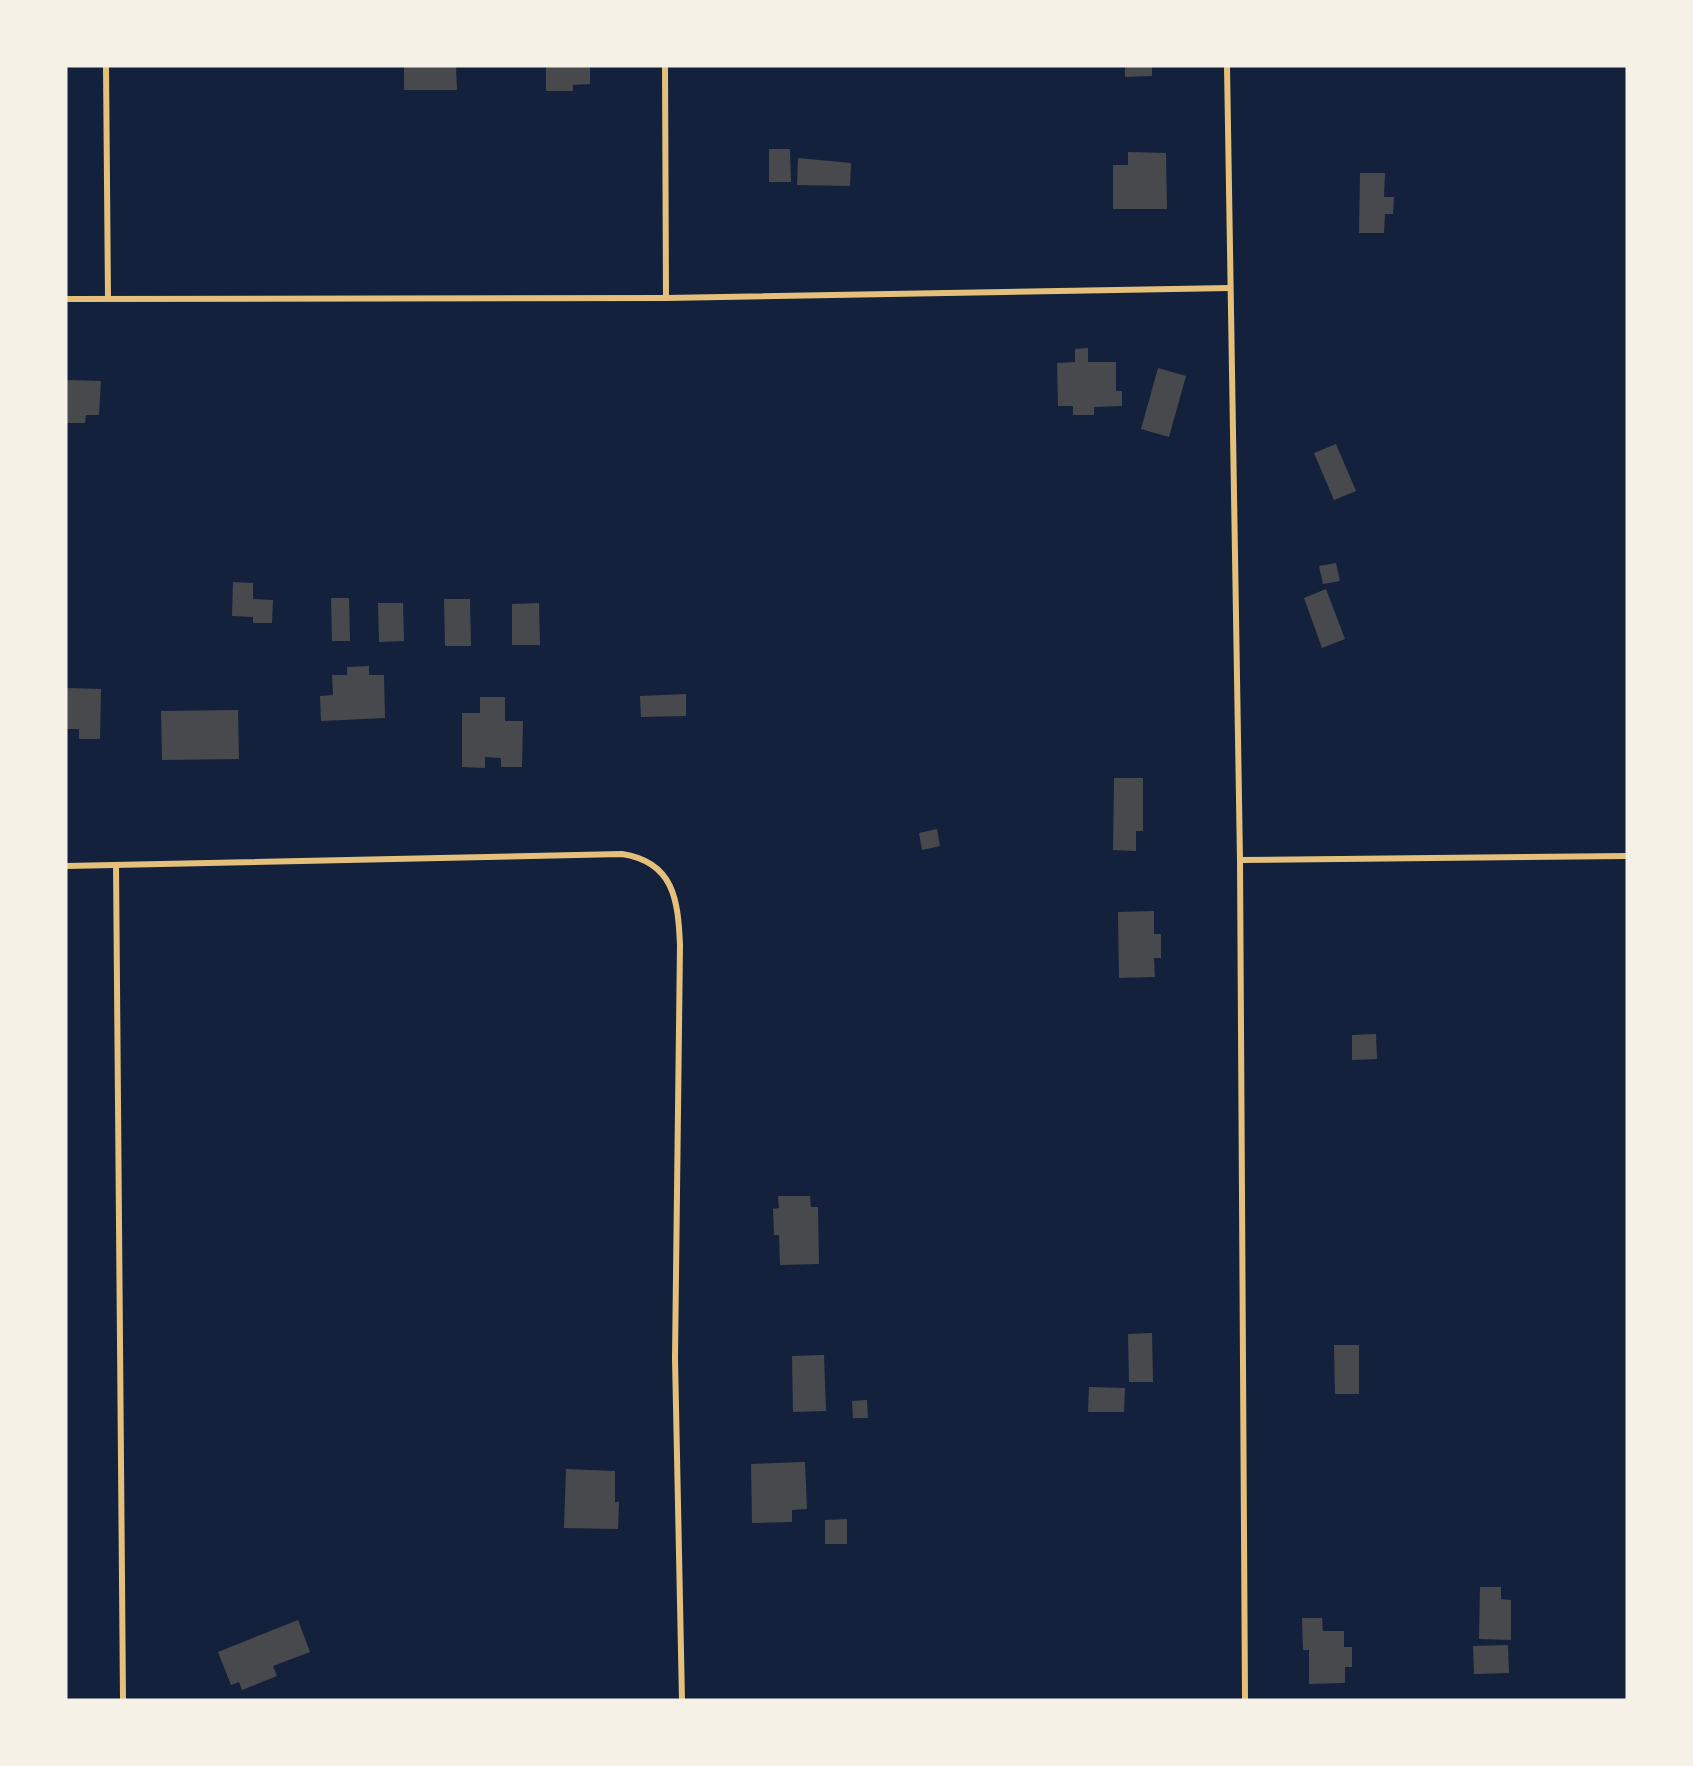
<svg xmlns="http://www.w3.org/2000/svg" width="1693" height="1766" viewBox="0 0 1693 1766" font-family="Poppins,sans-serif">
<rect width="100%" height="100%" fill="#14213d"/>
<g fill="#48494c">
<polygon points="404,66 456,66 457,90 404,90"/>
<polygon points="546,66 590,66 590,84 573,85 573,91 546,91"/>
<polygon points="1125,66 1152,66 1152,76 1125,77"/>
<polygon points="769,149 790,149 791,182 769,182"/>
<polygon points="1128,152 1166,153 1167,209 1113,209 1113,165 1128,165"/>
<polygon points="798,158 851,163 850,186 797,185"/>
<polygon points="1360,173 1385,173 1384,197 1394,197 1393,214 1385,214 1384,233 1359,233"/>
<polygon points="1088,348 1088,362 1116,362 1116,391 1122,391 1122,406 1094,407 1094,415 1073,415 1073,406 1058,406 1057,363 1075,362 1075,349"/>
<polygon points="1158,368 1186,376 1169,437 1141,429"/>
<polygon points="66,380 101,381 99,415 86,415 85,423 66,423"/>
<polygon points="1336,444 1356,491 1334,500 1314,453"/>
<polygon points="1336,563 1340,581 1323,584 1319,566"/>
<polygon points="233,582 253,583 253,599 273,600 272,623 253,623 253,617 232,616"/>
<polygon points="1326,589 1345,639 1322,648 1304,598"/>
<polygon points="331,598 349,598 350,641 332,641"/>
<polygon points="444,599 470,599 471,646 445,646"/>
<polygon points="378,603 403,603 404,641 379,642"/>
<polygon points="539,603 540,645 512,645 512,604"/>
<polygon points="369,666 369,675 384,675 385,718 321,721 320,696 333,695 332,675 347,675 347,667"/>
<polygon points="66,688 101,689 100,739 79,739 79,729 66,729"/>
<polygon points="686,694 686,716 641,717 640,696"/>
<polygon points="480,697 505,697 505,721 523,721 522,767 501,767 501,758 485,757 485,768 462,767 462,713 480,713"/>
<polygon points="238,710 239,759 162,760 161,711"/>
<polygon points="1114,778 1143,778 1143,831 1136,831 1136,851 1113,850"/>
<polygon points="937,829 940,846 922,850 919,833"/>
<polygon points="1154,911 1154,934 1161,934 1161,958 1154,958 1155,977 1119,978 1118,912"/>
<polygon points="1376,1034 1377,1059 1352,1060 1352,1035"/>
<polygon points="778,1196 810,1196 811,1207 818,1207 819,1264 780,1265 779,1235 774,1235 773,1209 779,1208"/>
<polygon points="1152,1333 1153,1382 1129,1382 1128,1334"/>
<polygon points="1334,1345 1359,1345 1359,1394 1335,1394"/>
<polygon points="824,1355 826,1411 793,1412 792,1356"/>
<polygon points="1089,1387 1125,1388 1124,1412 1088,1412"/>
<polygon points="867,1400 868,1418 853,1418 852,1401"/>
<polygon points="805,1462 807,1509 792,1510 792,1522 752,1523 751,1464"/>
<polygon points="566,1469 615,1471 615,1502 619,1502 618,1529 564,1528"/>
<polygon points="847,1519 847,1544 825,1544 825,1520"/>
<polygon points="1480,1587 1501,1587 1501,1599 1511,1600 1511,1640 1479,1639"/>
<polygon points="1302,1618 1322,1618 1323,1631 1344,1631 1344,1647 1352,1647 1352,1667 1345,1667 1345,1683 1309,1684 1309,1650 1303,1650"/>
<polygon points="298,1620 310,1652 273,1666 277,1676 242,1690 239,1682 231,1685 218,1652"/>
<polygon points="1508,1645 1509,1673 1474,1674 1473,1646"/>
</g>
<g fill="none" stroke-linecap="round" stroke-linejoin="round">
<g stroke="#e5c07b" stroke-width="6">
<polyline points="106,66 108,298"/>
<polyline points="665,66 666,298"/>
<polyline points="1227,66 1240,860 1245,1700"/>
<polyline points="66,299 666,298 1230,288"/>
<polyline points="1240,860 1627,856"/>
<polyline points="116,865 123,1700"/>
<path d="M 66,866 L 622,854 C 674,862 678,900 680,945 L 675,1358 L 682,1700"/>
</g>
</g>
<rect width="1693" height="1766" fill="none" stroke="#f6f1e7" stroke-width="135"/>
</svg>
